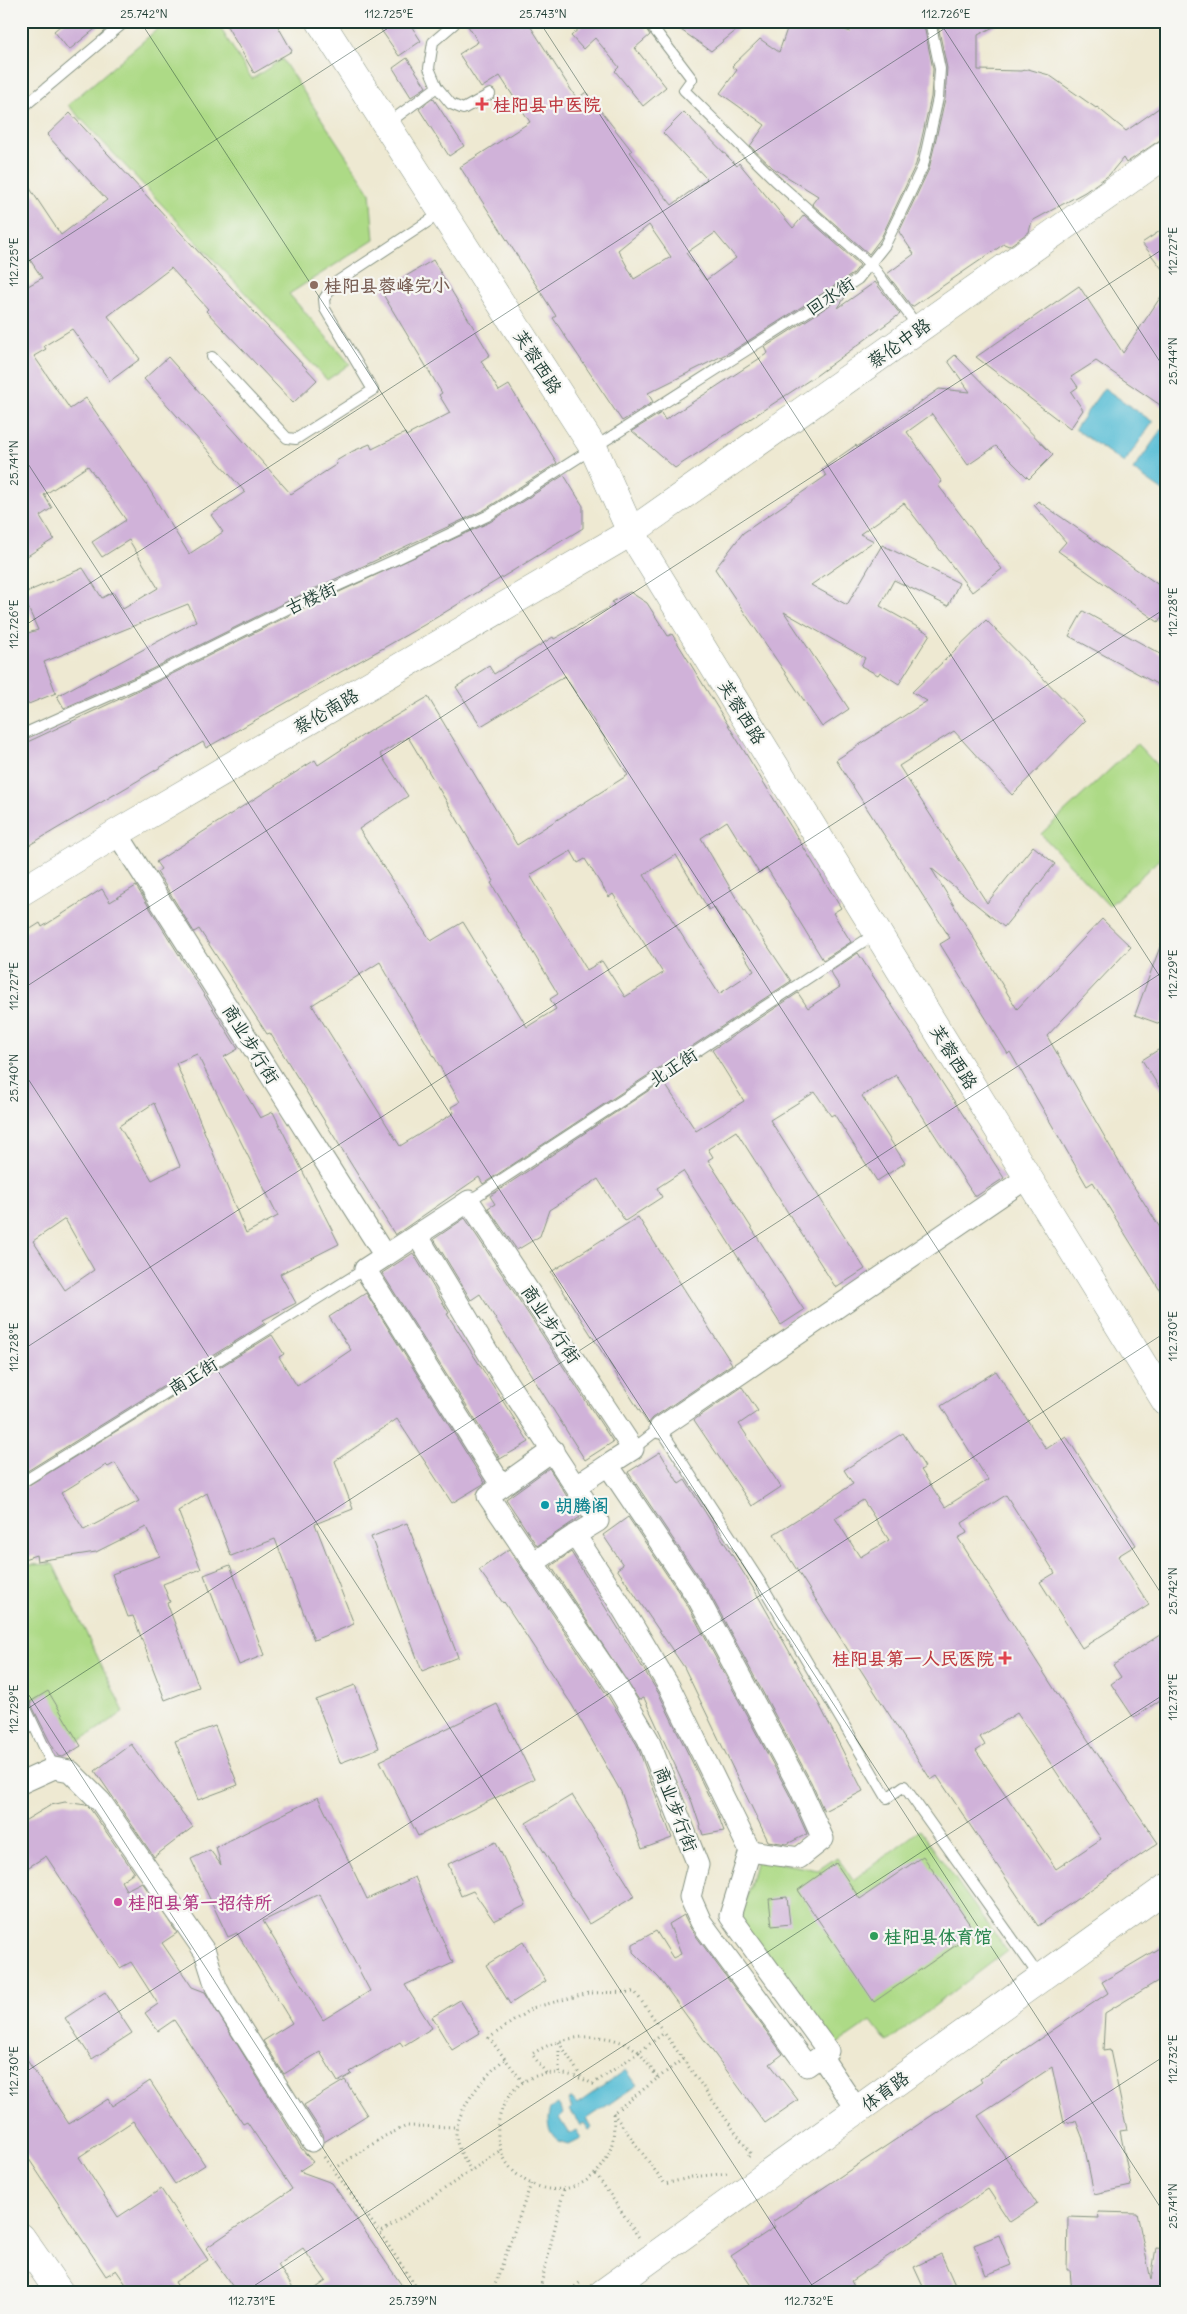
<svg xmlns="http://www.w3.org/2000/svg" width="1187" height="2314" viewBox="0 0 1187 2314" font-family="Delius,'LXGW WenKai TC',sans-serif">
<rect width="100%" height="100%" fill="#f6f6f2"/>
<filter id="ink" filterUnits="userSpaceOnUse"><feTurbulence type="fractalNoise" baseFrequency=".02" numOctaves="2"/><feDisplacementMap in="SourceGraphic" scale="10" xChannelSelector="R" yChannelSelector="G"/><feConvolveMatrix kernelMatrix="1 2 1 2 8 2 1 2 1" color-interpolation-filters="sRGB"/></filter>
<filter id="wash" filterUnits="userSpaceOnUse"><feTurbulence type="fractalNoise" baseFrequency=".0096" numOctaves="4" result="noise"/><feDisplacementMap in="SourceGraphic" scale="20" xChannelSelector="R" yChannelSelector="G"/><feGaussianBlur stdDeviation="1.12" result="paint"/><feColorMatrix in="noise" values="0 0 0 0 0 0 0 0 0 0 0 0 0 0 0 0 0 1.4 0 .05"/><feComposite in="paint" operator="in"/></filter>
<g filter="url(#wash)">
<rect width="100%" height="100%" fill="#eee9d2"/>
<g fill="#adda86" stroke="#668c5d">
<polygon points="167,21 216,21 252,79 282,59 370,192 374,240 289,294 350,364 327,380 68,105"/>
<polygon points="1137,744 1166,775 1166,853 1109,906 1041,834"/>
<polygon points="53,1564 124,1712 78,1742 47,1692 31,1701 21,1680 21,1568 28,1565"/>
<polygon points="920,1830 1007,1951 887,2042 871,2021 835,2046 740,1921 756,1859 818,1870 837,1857 853,1880"/>
</g>
<g fill="#57bdd5" stroke="#3b7d84">
<polygon points="1104,388 1153,422 1124,463 1075,429"/>
<polygon points="1162,429 1166,431 1166,493 1133,470"/>
<polygon points="626,2070 637,2085 587,2119 592,2128 589,2130 584,2123 580,2125 570,2110 572,2108 568,2100 572,2098 577,2104"/>
<path d="M 558,2104 L 564,2113 L 559,2118 L 569,2134 L 576,2130 L 581,2138 L 569,2144 L 559,2141 C 548,2133 546,2121 550,2109 Z"/>
</g>
<g id="blocks">
<g fill="#d0b2d9" fill-rule="evenodd">
<polygon points="66,21 105,21 69,50 54,31"/>
<polygon points="224,21 275,21 292,51 254,73"/>
<polygon points="375,21 408,21 421,41 399,56"/>
<path d="M 465,21 L 527,21 L 577,99 L 586,92 L 632,151 L 630,152 L 672,205 L 707,179 L 663,133 L 684,112 L 737,166 L 739,163 L 793,228 L 804,215 L 860,265 L 853,274 L 734,350 L 648,393 L 653,402 L 622,421 L 553,318 L 556,316 L 460,167 L 530,122 L 500,76 L 481,88 L 459,54 L 478,42 ZM 649,225 L 671,257 L 634,279 L 618,250 ZM 715,233 L 736,258 L 706,280 L 686,253 Z"/>
<polygon points="581,21 641,21 650,35 635,48 666,87 643,106 615,71 619,67 595,38 583,49 571,36 584,24"/>
<polygon points="668,21 748,21 711,51"/>
<polygon points="821,21 850,32 848,21 923,21 933,69 931,97 916,164 881,238 869,254 812,204 818,196 773,168 750,146 765,125 720,93 737,70 732,66 760,39 779,52 789,23 820,24"/>
<polygon points="937,21 1005,21 978,35 978,70 1021,71 1028,69 1049,75 1096,108 1097,107 1126,131 1166,103 1166,136 1126,163 1123,158 1109,175 1085,192 1032,221 1029,232 1009,246 1004,244 912,307 887,274 914,254 899,232 929,169 945,99 947,68"/>
<polygon points="407,58 426,87 411,97 393,68"/>
<polygon points="433,98 464,146 449,156 419,109"/>
<polygon points="70,113 317,380 293,403 206,311 208,309 171,268 108,316 140,359 110,381 72,329 44,346 46,349 34,356 70,409 86,398 146,484 189,554 223,532 211,515 245,492 144,379 168,357 291,494 337,464 336,461 353,451 370,444 372,449 405,433 406,436 450,413 439,395 442,393 381,291 433,260 490,355 481,361 499,391 509,385 557,463 484,510 288,601 148,671 64,708 57,696 196,621 188,604 44,662 56,693 21,707 21,635 38,630 22,594 83,568 102,598 113,592 123,609 158,588 129,540 102,557 92,542 126,520 88,466 44,495 52,508 40,516 54,539 21,560 21,290 42,278 21,246 21,175 61,235 107,200 47,135"/>
<polygon points="1166,227 1166,274 1142,243"/>
<polygon points="875,282 900,314 817,375 675,468 632,431 661,413 665,420 768,353 765,347 847,294 838,308"/>
<polygon points="1079,286 1123,353 1166,289 1166,409 1096,361 1071,377 1078,387 1071,392 1083,410 1070,429 976,357"/>
<polygon points="955,355 1053,455 1029,479 996,446 968,465 932,414 907,432 942,482 938,485 1002,569 972,592 904,503 860,534 874,541 811,585 847,605 882,545 959,583 948,606 894,580 880,606 930,634 899,684 880,672 878,675 861,666 865,658 784,612 849,709 822,727 715,569 743,533 826,476 822,469 856,445 857,447 939,389 970,392 948,361"/>
<polygon points="564,475 583,506 583,528 424,625 206,748 203,742 21,850 21,745 154,683 294,613 490,522"/>
<polygon points="1038,501 1166,590 1166,610 1158,622 1058,551 1066,542 1034,505"/>
<path d="M 630,592 L 647,603 L 668,636 L 672,634 L 841,908 L 833,913 L 851,942 L 823,960 L 767,868 L 759,873 L 727,821 L 701,838 L 739,903 L 791,981 L 483,1184 L 479,1177 L 395,1235 L 270,1033 L 267,1034 L 199,929 L 194,932 L 157,872 L 161,869 L 156,862 L 315,760 L 318,765 L 371,730 L 428,697 L 517,845 L 628,775 L 565,676 L 481,726 L 456,687 L 489,666 L 494,674 L 553,637 L 554,639 L 614,605 L 612,602 ZM 408,737 L 494,881 L 491,883 L 558,994 L 550,999 L 556,1009 L 527,1027 L 463,922 L 431,941 L 359,829 L 408,796 L 380,754 ZM 571,851 L 578,863 L 585,859 L 609,897 L 613,894 L 663,973 L 625,997 L 602,961 L 587,970 L 530,875 ZM 676,855 L 709,910 L 714,907 L 754,971 L 719,994 L 644,875 ZM 380,962 L 460,1102 L 451,1107 L 454,1113 L 400,1146 L 312,1005 Z"/>
<polygon points="1083,611 1166,657 1166,689 1069,636"/>
<polygon points="986,620 1085,721 1012,795 954,731 899,766 987,903 1033,846 1055,864 1004,927 931,868 1017,1009 1102,919 1131,947 1047,1036 1127,1176 1166,1237 1166,1300 1093,1182 1087,1186 1010,1052 1008,1054 940,944 950,938 836,760 927,701 912,692"/>
<path d="M 136,886 L 238,1049 L 224,1057 L 260,1118 L 273,1112 L 339,1244 L 280,1274 L 296,1303 L 263,1320 L 265,1323 L 21,1475 L 21,935 L 40,923 L 42,927 L 102,889 L 110,902 ZM 197,1054 L 278,1216 L 246,1233 L 176,1063 ZM 154,1103 L 180,1166 L 152,1180 L 119,1126 ZM 65,1219 L 94,1270 L 65,1290 L 33,1241 Z"/>
<polygon points="1164,936 1166,936 1166,1008 1160,1024 1135,1015"/>
<polygon points="858,953 1004,1178 975,1197 896,1075 862,1096 905,1163 877,1181 834,1114 831,1116 815,1092 770,1120 865,1269 836,1288 736,1131 708,1149 713,1157 708,1160 804,1310 781,1325 683,1171 657,1188 662,1197 625,1221 598,1179 549,1210 540,1236 517,1250 488,1208 495,1204 490,1196 663,1081 696,1131 744,1101 712,1050 798,993 808,1008 840,987 830,972"/>
<polygon points="1166,1045 1166,1098 1142,1060"/>
<polygon points="638,1217 732,1364 653,1418 648,1424 551,1272"/>
<polygon points="465,1218 613,1442 585,1460 480,1294 471,1300 434,1239"/>
<polygon points="413,1253 449,1313 447,1314 529,1442 500,1459 382,1273"/>
<path d="M 366,1293 L 485,1483 L 452,1503 L 397,1419 L 335,1461 L 353,1509 L 315,1524 L 354,1624 L 314,1640 L 275,1539 L 231,1556 L 207,1493 L 178,1511 L 201,1569 L 163,1584 L 170,1602 L 167,1603 L 199,1687 L 165,1700 L 133,1616 L 128,1617 L 112,1574 L 160,1556 L 146,1527 L 96,1552 L 37,1561 L 36,1555 L 21,1560 L 21,1490 L 272,1335 L 284,1354 L 279,1357 L 297,1386 L 351,1350 L 329,1317 ZM 115,1463 L 139,1501 L 84,1530 L 61,1493 L 106,1465 L 108,1467 Z"/>
<path d="M 996,1371 L 1046,1449 L 1066,1436 L 1136,1545 L 1118,1556 L 1149,1605 L 1082,1648 L 1040,1582 L 1055,1573 L 1006,1495 L 962,1523 L 967,1533 L 958,1538 L 1067,1709 L 1158,1843 L 1038,1926 L 937,1776 L 931,1780 L 774,1534 L 853,1484 L 844,1470 L 903,1433 L 925,1467 L 921,1470 L 945,1507 L 988,1480 L 941,1406 ZM 863,1500 L 889,1540 L 860,1557 L 835,1518 ZM 1017,1713 L 1101,1839 L 1056,1869 L 976,1751 L 985,1745 L 980,1737 Z"/>
<polygon points="742,1387 758,1411 739,1424 781,1487 752,1506 694,1420"/>
<polygon points="660,1452 679,1484 685,1480 758,1596 819,1704 863,1791 824,1811 811,1782 710,1594 628,1472"/>
<polygon points="549,1468 580,1517 537,1546 506,1499"/>
<polygon points="628,1517 688,1606 789,1794 807,1834 787,1844 768,1841 684,1667 617,1569 623,1565 603,1535"/>
<polygon points="407,1523 458,1657 422,1671 371,1537"/>
<polygon points="509,1549 607,1695 637,1745 672,1838 642,1849 621,1792 572,1705 504,1602 503,1603 479,1570"/>
<polygon points="571,1552 659,1694 718,1815 724,1831 703,1835 692,1802 644,1698 639,1700 551,1566"/>
<polygon points="230,1565 264,1655 239,1665 204,1575"/>
<polygon points="1166,1631 1166,1696 1134,1718 1111,1684 1121,1677 1113,1665"/>
<polygon points="355,1685 379,1748 340,1763 316,1700"/>
<polygon points="48,1691 81,1746 63,1757 58,1756 49,1740 30,1702"/>
<polygon points="497,1704 534,1779 418,1836 380,1761"/>
<polygon points="215,1726 238,1785 198,1800 175,1741"/>
<polygon points="131,1744 193,1827 154,1857 95,1771"/>
<polygon points="572,1795 635,1896 589,1924 526,1823"/>
<path d="M 318,1797 L 367,1899 L 415,1877 L 453,1963 L 405,1985 L 432,2028 L 403,2046 L 400,2042 L 350,2072 L 352,2074 L 338,2082 L 320,2052 L 284,2074 L 263,2041 L 292,2023 L 237,1933 L 228,1937 L 191,1859 L 210,1850 L 221,1865 L 216,1847 ZM 319,1894 L 370,1991 L 323,2020 L 263,1921 Z"/>
<polygon points="65,1802 86,1805 91,1810 134,1872 121,1881 126,1890 142,1882 177,1933 162,1943 192,1987 205,1992 301,2148 313,2162 299,2171 332,2183 407,2293 309,2293 326,2281 303,2248 278,2265 296,2293 237,2293 206,2248 292,2189 247,2122 243,2124 174,2020 158,2031 145,2013 158,2004 131,1962 120,1968 46,1856 21,1872 21,1823 51,1805"/>
<polygon points="496,1842 526,1905 494,1921 473,1891 461,1896 448,1864"/>
<polygon points="923,1856 975,1932 874,2002 798,1890 836,1863 860,1899"/>
<polygon points="787,1897 790,1924 772,1926 769,1899"/>
<polygon points="684,1915 691,1929 783,2054 770,2064 798,2100 765,2123 659,1978 633,1952 633,1944 656,1931 673,1958 681,1954 669,1924"/>
<polygon points="523,1942 546,1981 510,2004 486,1965"/>
<polygon points="1166,1944 1166,1976 1105,2013 1103,2051 1110,2050 1127,2130 1120,2131 1131,2186 1094,2194 1083,2139 1076,2121 1064,2123 1052,2067 978,2116 1037,2204 1010,2222 988,2189 851,2281 858,2293 756,2293 731,2256 775,2227 772,2222 982,2082 980,2079 1108,1993 1102,1982"/>
<polygon points="105,1992 132,2033 92,2059 65,2018"/>
<polygon points="460,2000 480,2033 452,2050 432,2017"/>
<polygon points="21,2051 69,2124 108,2099 112,2106 150,2081 205,2165 175,2184 133,2121 79,2157 118,2217 161,2189 208,2260 175,2282 182,2293 132,2293 116,2270 106,2276 21,2147"/>
<polygon points="345,2080 367,2115 324,2142 323,2134 304,2105"/>
<polygon points="1098,2212 1137,2213 1151,2280 1156,2247 1166,2248 1166,2293 1072,2293 1070,2270 1067,2270 1068,2217 1099,2218"/>
<polygon points="999,2235 1011,2265 986,2275 974,2245"/>
<polygon points="941,2254 955,2285 938,2293 926,2293 914,2267"/>
</g>
</g>
</g>
<g filter="url(#ink)">
<use href="#blocks" fill-opacity="0" stroke="#869383" stroke-width="1"/>
<g fill="none" stroke-linecap="round" stroke-linejoin="round">
<g stroke="#869383" stroke-width="12">
<g id="lane">
<polyline points="648,21 692,79 684,90 776,181 873,267 919,328"/>
<polyline points="437,87 451,104 463,109 490,94"/>
<polyline points="21,109 126,21"/>
<polyline points="387,124 437,87 429,68 433,42 454,24"/>
<polyline points="212,357 287,438 296,439 373,390 325,309 324,299 335,283 441,213"/>
<polyline points="21,735 151,677 291,607 399,558 487,516 858,279 885,245 923,166 938,98 940,69 930,21"/>
<polyline points="469,1201 875,934"/>
<polyline points="633,1449 660,1428 762,1585 887,1798 904,1786 1039,1976"/>
<polyline points="21,1483 365,1269"/>
<polyline points="21,1698 54,1768"/>
</g>
</g>
<g stroke="#869383" stroke-width="23">
<g id="street">
<polyline points="117,833 385,1256 365,1269 502,1486"/>
<polyline points="417,1235 495,1364 598,1521 575,1535 618,1601 670,1688 750,1851 730,1916 828,2051 821,2056 858,2111"/>
<polyline points="385,1256 469,1201 633,1449 608,1465 699,1600 800,1788 823,1839 799,1858 750,1851"/>
<polyline points="660,1428 1028,1177"/>
<polyline points="553,1450 488,1496 618,1688 648,1739 698,1865 690,1897 701,1922 807,2066 821,2056"/>
<polyline points="576,1486 608,1465"/>
<polyline points="533,1563 575,1535"/>
<polyline points="21,1783 54,1768 70,1771 101,1802 205,1952 216,1987 226,2005 312,2141"/>
</g>
</g>
<g stroke="#869383" stroke-width="29">
<g id="secondary">
<polyline points="320,21 593,447 631,532 1166,1402"/>
<polyline points="21,892 117,833 631,532 1166,154"/>
<polyline points="21,2237 60,2293"/>
<polyline points="603,2293 1166,1888"/>
</g>
</g>
<g stroke="#869383" stroke-width="3" stroke-dasharray="1 4" stroke-linecap="butt">
<path d="M 639,2052 L 658,2078 L 613,2113 C 616,2139 611,2164 587,2180 C 574,2189 555,2192 540,2187 C 461,2162 501,2036 593,2084 Z"/>
<polyline points="559,2072 559,2042 582,2078"/>
<path d="M 546,2073 L 532,2054 C 563,2034 609,2029 639,2052 L 664,2033"/>
<polyline points="658,2078 683,2059"/>
<polyline points="523,2082 489,2038 532,2008 589,1993 635,1992 751,2154 747,2158"/>
<polyline points="613,2113 665,2184 692,2177 729,2173"/>
<polyline points="324,2157 380,2233"/>
<polyline points="339,2166 385,2136 407,2126 458,2127"/>
<path d="M 471,2171 C 465,2160 456,2147 456,2135 C 456,2109 486,2074 505,2059"/>
<polyline points="596,2174 640,2239"/>
<polyline points="420,2293 380,2233 501,2150"/>
<polyline points="492,2293 531,2184"/>
<polyline points="539,2293 564,2189"/>
<polyline points="567,2293 582,2281"/>
</g>
<use href="#lane" stroke="#fff" stroke-width="10"/>
<use href="#street" stroke="#fff" stroke-width="21"/>
<use href="#secondary" stroke="#fff" stroke-width="28"/>
</g>
</g>
<path fill="none" stroke="#1f3d34" stroke-width="1" stroke-opacity="0.45" d="M 140,21 L 1166,1601M 539,21 L 1166,986M 939,21 L 1166,371M 21,266 L 399,21M 21,453 L 1166,2216M 21,628 L 956,21M 21,990 L 1166,247M 21,1068 L 817,2293M 21,1351 L 1166,608M 21,1683 L 417,2293M 21,1713 L 1166,970M 21,2075 L 1166,1332M 243,2293 L 1166,1693M 799,2293 L 1166,2055"/>
<g fill="#e0444e" stroke="#f6f6f2" stroke-width="2">
<path d="M479.5 96.5h5v5h5v5h-5v5h-5v-5h-5v-5h5z"/>
<path d="M1002.5 1650.5h5v5h5v5h-5v5h-5v-5h-5v-5h5z"/>
</g>
<circle fill="#8d6e63" stroke="#f6f6f2" stroke-width="2" cx="314" cy="285" r="5"/>
<circle fill="#0f9aa8" stroke="#f6f6f2" stroke-width="2" cx="545" cy="1505" r="5"/>
<circle fill="#d1479c" stroke="#f6f6f2" stroke-width="2" cx="118" cy="1902" r="5"/>
<circle fill="#2e9e5b" stroke="#f6f6f2" stroke-width="2" cx="874" cy="1936" r="5"/>
<g text-anchor="middle" dominant-baseline="central" stroke-width="4.5" stroke-linejoin="round" paint-order="stroke">
<g font-size="18" font-weight="bold" fill="#be3a42" stroke="#f6f6f2" text-anchor="start">
<text x="493" y="104">桂阳县中医院</text>
<text x="994" y="1658" text-anchor="end">桂阳县第一人民医院</text>
</g>
<g font-size="18" font-weight="bold" fill="#785e54" stroke="#f6f6f2" text-anchor="start">
<text x="324" y="285">桂阳县蓉峰完小</text>
</g>
<g font-size="18" fill="#1f3d34" stroke="#f6f6f2">
<text transform="translate(830 296) rotate(-33)">回水街</text>
<text transform="translate(899 343) rotate(-35)">蔡伦中路</text>
<text transform="translate(538 362) rotate(57)">芙蓉西路</text>
<text transform="translate(311 598) rotate(-24)">古楼街</text>
<text transform="translate(326 711) rotate(-30)">蔡伦南路</text>
<text transform="translate(742 712) rotate(58)">芙蓉西路</text>
<text transform="translate(251 1044) rotate(58)">商业步行街</text>
<text transform="translate(954 1057) rotate(58)">芙蓉西路</text>
<text transform="translate(673 1067) rotate(-33)">北正街</text>
<text transform="translate(551 1324) rotate(56)">商业步行街</text>
<text transform="translate(193 1376) rotate(-32)">南正街</text>
<text transform="translate(676 1809) rotate(69)">商业步行街</text>
<text transform="translate(885 2091) rotate(-36)">体育路</text>
</g>
<g font-size="18" font-weight="bold" fill="#0d838f" stroke="#f6f6f2" text-anchor="start">
<text x="555" y="1505">胡腾阁</text>
</g>
<g font-size="18" font-weight="bold" fill="#b23c85" stroke="#f6f6f2" text-anchor="start">
<text x="128" y="1902">桂阳县第一招待所</text>
</g>
<g font-size="18" font-weight="bold" fill="#27864d" stroke="#f6f6f2" text-anchor="start">
<text x="884" y="1936">桂阳县体育馆</text>
</g>
</g>
<rect width="1187" height="2314" fill="none" stroke="#f6f6f2" stroke-width="55"/>
<rect x="28" y="28" width="1132" height="2258" fill="none" stroke="#1f3d34" stroke-width="2"/>
<g font-size="12" text-anchor="middle" fill="#1f3d34">
<text x="144" y="18">25.742°N</text>
<text x="389" y="18">112.725°E</text>
<text x="543" y="18">25.743°N</text>
<text x="946" y="18">112.726°E</text>
<text transform="translate(1173 251) rotate(-90)" y="4">112.727°E</text>
<text transform="translate(14 262) rotate(-90)" y="4">112.725°E</text>
<text transform="translate(1173 361) rotate(-90)" y="4">25.744°N</text>
<text transform="translate(14 463) rotate(-90)" y="4">25.741°N</text>
<text transform="translate(1173 612) rotate(-90)" y="4">112.728°E</text>
<text transform="translate(14 624) rotate(-90)" y="4">112.726°E</text>
<text transform="translate(1173 974) rotate(-90)" y="4">112.729°E</text>
<text transform="translate(14 986) rotate(-90)" y="4">112.727°E</text>
<text transform="translate(14 1078) rotate(-90)" y="4">25.740°N</text>
<text transform="translate(1173 1336) rotate(-90)" y="4">112.730°E</text>
<text transform="translate(14 1347) rotate(-90)" y="4">112.728°E</text>
<text transform="translate(1173 1591) rotate(-90)" y="4">25.742°N</text>
<text transform="translate(1173 1697) rotate(-90)" y="4">112.731°E</text>
<text transform="translate(14 1709) rotate(-90)" y="4">112.729°E</text>
<text transform="translate(1173 2059) rotate(-90)" y="4">112.732°E</text>
<text transform="translate(14 2071) rotate(-90)" y="4">112.730°E</text>
<text transform="translate(1173 2206) rotate(-90)" y="4">25.741°N</text>
<text x="252" y="2305">112.731°E</text>
<text x="413" y="2305">25.739°N</text>
<text x="809" y="2305">112.732°E</text>
</g>
</svg>
